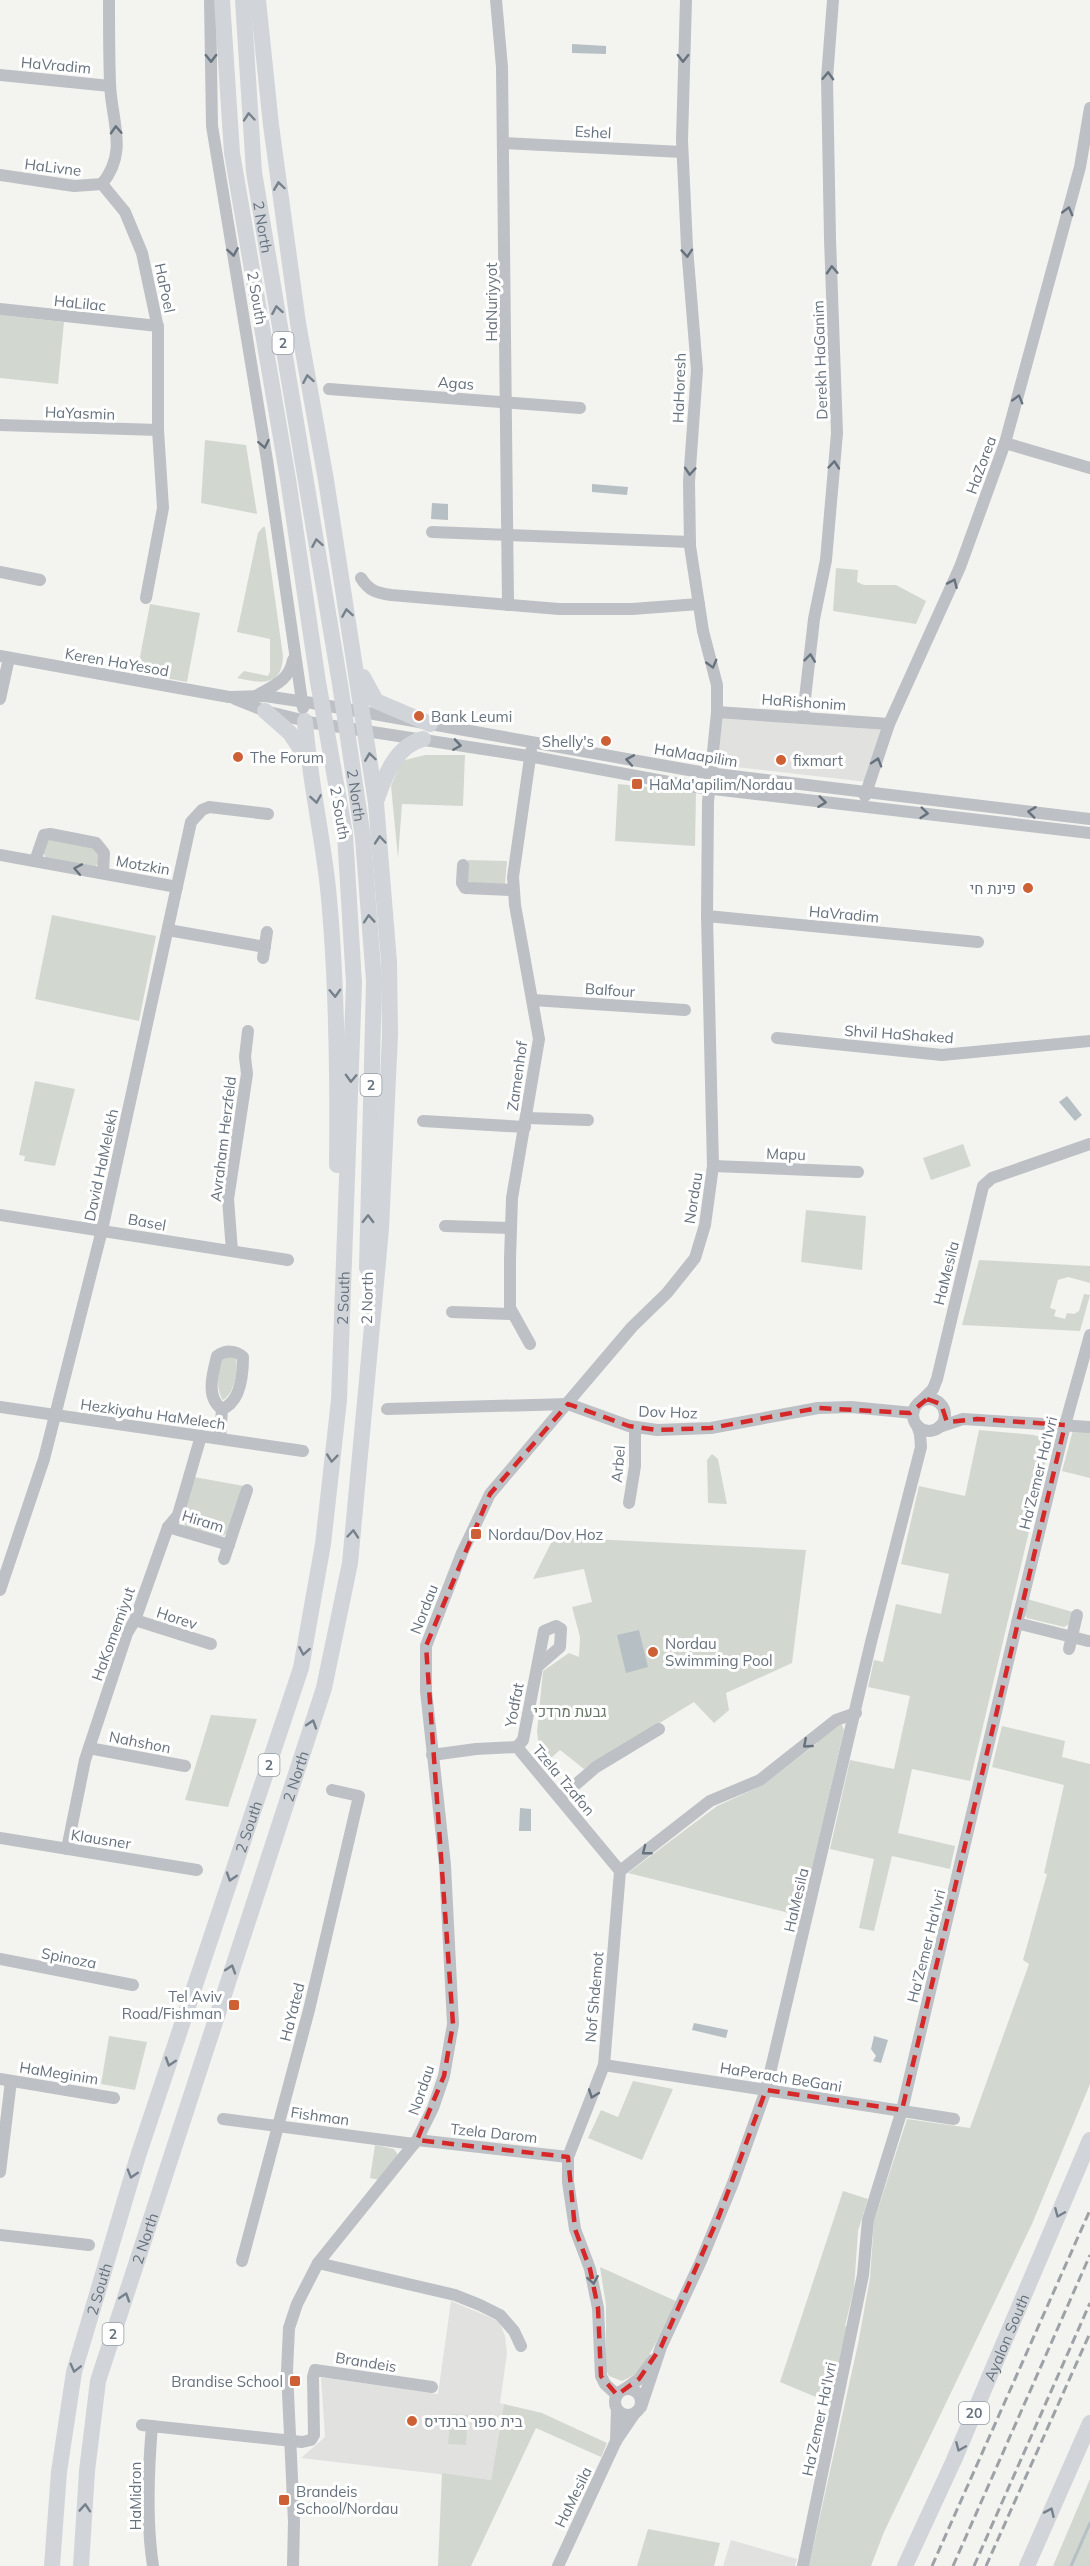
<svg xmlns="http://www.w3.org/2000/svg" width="1090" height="2566" viewBox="0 0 1090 2566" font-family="Mulish,Heebo,sans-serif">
<rect width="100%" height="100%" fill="#f3f3f0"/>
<g fill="#e1e2e0">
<polygon points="722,715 884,727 867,782 718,765"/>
<polygon points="451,2301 499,2321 505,2336 507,2353 500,2403 504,2404 491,2480 301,2458 325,2437 321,2377 438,2394"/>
<polygon points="731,2540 797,2559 795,2566 723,2566"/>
</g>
<g fill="#d2d8d0">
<polygon points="0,315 64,322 58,384 0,378"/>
<polygon points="205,440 246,445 257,514 201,503"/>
<path d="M 263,527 L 265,527 L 283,656 C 282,688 260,683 237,678 L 244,671 L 268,676 L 270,672 L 270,639 L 237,632 L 258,533 Z"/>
<polygon points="836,568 858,570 857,582 864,585 896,585 926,601 916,624 833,611"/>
<polygon points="150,604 200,613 187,682 137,673"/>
<polygon points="425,755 465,755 463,806 402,804 398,858 391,786 401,761"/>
<polygon points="618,784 696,792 695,846 615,841"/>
<polygon points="46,839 92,845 98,854 98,864 94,867 46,858 43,852"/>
<polygon points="468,860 507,861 505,884 468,883"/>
<polygon points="52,915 156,936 139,1021 35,999"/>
<polygon points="35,1081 75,1089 55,1166 24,1161 25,1156 19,1155"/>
<polygon points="963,1144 971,1166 931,1180 923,1158"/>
<polygon points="806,1210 866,1216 862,1270 801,1262"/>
<polygon points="979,1260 1090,1266 1090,1283 1068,1277 1058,1280 1050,1308 1056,1310 1054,1316 1065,1319 1067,1313 1074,1314 1079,1311 1084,1294 1090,1295 1080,1331 962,1325"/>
<path d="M 232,1356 L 236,1359 C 238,1372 234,1394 223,1400 C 215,1389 218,1370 223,1358 Z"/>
<polygon points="979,1430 1034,1435 1045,1439 1049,1447 970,1781 912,1769 898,1833 955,1846 950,1869 892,1856 874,1931 859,1928 874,1859 830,1849 850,1760 894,1769 910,1696 868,1687 874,1660 883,1662 896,1604 941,1614 949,1574 901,1564 919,1486 965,1496"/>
<polygon points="1073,1430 1090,1430 1090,1478 1062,1471"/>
<polygon points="712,1454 718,1459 727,1504 708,1503 707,1460"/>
<polygon points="194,1477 244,1486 229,1530 225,1535 216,1537 186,1527 182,1520"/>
<polygon points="554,1537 806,1550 792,1663 726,1693 729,1710 714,1723 694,1702 584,1769 560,1750 542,1766 537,1732 543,1671 569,1653 579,1657 580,1637 572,1607 592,1602 584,1569 533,1579"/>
<polygon points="1027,1599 1073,1612 1070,1624 1064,1627 1027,1618 1025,1615"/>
<polygon points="211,1715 257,1719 228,1807 185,1800"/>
<polygon points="839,1724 842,1725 844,1730 801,1916 628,1873 717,1806 763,1785 816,1744 823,1734"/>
<polygon points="1002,1726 1065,1741 1062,1757 1090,1764 1090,2084 1032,2224 884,2532 871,2566 809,2566 858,2344 870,2278 874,2221 907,2119 970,2128 1029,1964 1023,1960 1047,1874 1044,1873 1064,1785 992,1767"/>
<polygon points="109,2036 147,2042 135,2090 101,2084"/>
<polygon points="633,2081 673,2089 642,2160 588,2138 601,2110 618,2117"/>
<polygon points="375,2145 394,2149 398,2155 380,2180 370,2178"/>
<polygon points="843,2191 868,2199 858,2231 854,2289 845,2326 851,2328 835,2405 780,2382"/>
<polygon points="600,2267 678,2302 640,2372 622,2381 609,2376 606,2370 606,2305"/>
<polygon points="504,2404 542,2413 607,2443 601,2457 536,2428 471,2566 438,2566 442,2473 491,2480"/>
<polygon points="451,2414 468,2415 466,2445 448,2444"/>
<polygon points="1090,2479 1090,2566 1053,2566"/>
<polygon points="648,2529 720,2543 714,2566 637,2566"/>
</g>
<g fill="#b6bfc4">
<polygon points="572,44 606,46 606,54 572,53"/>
<polygon points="592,484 628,487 627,495 592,492"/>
<polygon points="432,503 448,504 448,520 431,519"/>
<polygon points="1067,1096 1082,1115 1075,1121 1059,1102"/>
<polygon points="639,1630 648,1667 626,1673 617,1635"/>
<polygon points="520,1808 531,1809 531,1831 519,1831"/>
<polygon points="694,2023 728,2030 726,2038 692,2030"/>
<polygon points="874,2036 888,2040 881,2063 873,2061 876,2056 871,2049"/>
</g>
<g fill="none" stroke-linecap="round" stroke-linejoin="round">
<polyline stroke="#b6bfc4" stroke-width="3" points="1071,2566 1090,2523"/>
<g stroke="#bdc0c4" stroke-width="12">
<polyline points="210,0 212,126 267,460 303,708"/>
<polyline points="496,0 502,67 508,605"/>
<polyline points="0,75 110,86"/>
<polyline points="503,143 682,152"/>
<polyline points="0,175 74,186 102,184"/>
<polyline points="102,184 125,212 142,253 158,328 158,430 163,508 146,598"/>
<path d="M 102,184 C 129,151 111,121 110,83 C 109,55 109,28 109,0"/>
<polyline points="0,309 158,326"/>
<polyline points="329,389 580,408"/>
<polyline points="0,425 158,430"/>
<polyline points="1005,443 1090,468"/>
<polyline points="432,532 690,542"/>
<polyline points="0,572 40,580"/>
<path d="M 361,578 C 369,591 377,593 391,595 L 559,609 L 632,609 L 699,604"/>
<polyline points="0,656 229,697 265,696 312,703 700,772 1090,819"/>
<path d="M 256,696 C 273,686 289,681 293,660"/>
<polyline points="0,699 9,658"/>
<polyline points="235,699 265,711 314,723 528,756 696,787 1090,833"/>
<polyline points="717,712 889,724"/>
<polyline points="803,716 814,619 826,560 837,433 830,239 827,78 833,0"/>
<polyline points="865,796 889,724 960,567 1005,443 1080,167 1090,108"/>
<polyline points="0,855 177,887"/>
<polyline points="35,861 44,835 50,834 96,843 104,853 103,873"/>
<polyline points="463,865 462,883 465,888 513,890"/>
<polyline points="707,916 978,942"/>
<polyline points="168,930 265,947"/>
<polyline points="263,958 267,932"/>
<polyline points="533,1000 685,1010"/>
<polyline points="777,1038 942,1055 1090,1041"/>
<polyline points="527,1118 588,1120"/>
<polyline points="423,1121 525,1127"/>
<polyline points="713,1166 858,1172"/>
<polyline points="0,1215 288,1260"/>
<polyline points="445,1226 511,1228"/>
<polyline points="232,1251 228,1199 247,1074 245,1057 248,1031"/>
<polyline points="452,1312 511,1314"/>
<polyline points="530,1344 510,1308 510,1259 512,1198 539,1039 515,905 513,877 531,751"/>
<circle cx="929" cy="1415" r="16"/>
<polyline points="922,1400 933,1389 937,1379 983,1186 992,1178 1090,1144"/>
<polyline points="0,1407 303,1451"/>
<polyline points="387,1409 568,1404 629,1426 657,1430 711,1428 818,1408 851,1407 913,1413"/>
<polyline points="939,1427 963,1419 1090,1427"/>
<path d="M 220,1438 L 222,1409 C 205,1397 213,1373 217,1356 C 225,1350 236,1350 243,1357 C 243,1374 241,1402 222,1409"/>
<polyline points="629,1503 635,1466 635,1427"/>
<polyline points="168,1527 229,1545"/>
<polyline points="224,1559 247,1490"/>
<polyline points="0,1590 44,1459 102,1230 191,822 202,810 209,807 268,814"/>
<polyline points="135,1620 211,1644"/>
<polyline points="1017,1623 1088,1641"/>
<polyline points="1069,1649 1077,1615"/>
<polyline points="517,1747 523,1740 544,1631 556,1626 561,1629 560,1647 537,1667"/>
<polyline points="89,1748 185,1766"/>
<polyline points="432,1755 476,1749 517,1747 620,1871"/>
<polyline points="560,1798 596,1767 659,1729"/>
<polyline points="0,1838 197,1870"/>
<polyline points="67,1849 85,1760 127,1633 135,1620 168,1527 178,1515 201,1436"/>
<polyline points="0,1959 133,1985"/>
<polyline points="604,2065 954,2119"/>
<polyline points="0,2079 114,2098"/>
<polyline points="223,2119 414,2144"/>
<polyline points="417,2140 568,2157"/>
<polyline points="0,2172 11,2081"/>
<polyline points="0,2235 89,2245"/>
<polyline points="242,2261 309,2010 359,1796 332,1790"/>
<polyline points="318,2263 455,2295 480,2305 500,2315 514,2331 521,2346"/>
<circle cx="628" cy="2402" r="13"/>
<polyline points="625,2389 639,2379 653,2360"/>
<polyline points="617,2395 605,2384 601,2376 598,2308 590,2269 575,2229 568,2182 568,2157 604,2065 620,1871 710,1801 760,1780 836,1720 856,1713"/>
<polyline points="641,2407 661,2347 701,2261 733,2183 766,2090 871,1642 921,1447 920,1434 917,1425"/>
<polyline points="142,2425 302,2442 311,2440 314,2435 313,2377 315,2370 432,2387"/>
<path d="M 152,2426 C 148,2473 146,2520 153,2566"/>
<polyline points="616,2441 617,2409"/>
<polyline points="293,2566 294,2522 287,2371 289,2328 297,2304 318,2263 417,2140 433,2108 444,2076 453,2024 445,1865 426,1691 426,1646 462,1553 490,1494 632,1327 667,1293 695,1258 705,1225 713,1166 707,916 708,802 717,712 717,685 703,631 690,546 689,482 697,370 687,247 682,140 686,0"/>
<polyline points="558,2566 616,2441 635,2413"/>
<polyline points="803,2566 863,2275 868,2220 902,2110 1017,1623 1065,1425 1090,1335"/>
</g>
<g stroke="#d1d5d9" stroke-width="16">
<path id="s1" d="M 243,0 L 254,172 L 340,684 L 363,838 L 374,981 L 367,1268"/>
<polyline points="363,677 376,701 430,724"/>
<polyline points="265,711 290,733 306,757"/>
<path d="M 305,721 C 309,777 322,832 328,888 C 337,979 338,1073 337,1165"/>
<path d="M 377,799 C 385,775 396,746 423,739"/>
<path id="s2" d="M 52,2566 L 59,2472 L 74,2372 L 138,2156 L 301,1668 L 323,1544 L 339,1400 L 354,983 L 345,834 L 318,682 L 288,479 L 232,153 L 222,0"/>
<path id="s3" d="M 81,2566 L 87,2471 L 98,2381 L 324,1688 L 350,1563 L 381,1229 L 390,1035 L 389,962 L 376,803 L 326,480 L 298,323 L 271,125 L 258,0"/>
<path id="s4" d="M 905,2566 L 954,2460 L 1090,2140"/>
<polyline points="1027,2566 1090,2423"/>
</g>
<g stroke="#9da2a7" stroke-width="3" stroke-dasharray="9 4.5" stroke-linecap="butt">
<polyline points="932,2566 1090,2210"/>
<polyline points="953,2566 1090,2255"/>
<polyline points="974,2566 1090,2303"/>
<polyline points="986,2566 1090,2333"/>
</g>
</g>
<defs><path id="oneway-chevron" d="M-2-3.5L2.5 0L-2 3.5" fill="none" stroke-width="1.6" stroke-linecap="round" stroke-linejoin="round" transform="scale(1.5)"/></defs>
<g stroke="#66727e">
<use href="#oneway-chevron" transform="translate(211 58) rotate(89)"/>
<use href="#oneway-chevron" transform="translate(683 58) rotate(91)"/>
<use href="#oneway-chevron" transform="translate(828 76) rotate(-88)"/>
<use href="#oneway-chevron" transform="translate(116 130) rotate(-93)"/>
<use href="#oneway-chevron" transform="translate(1068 211) rotate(-75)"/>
<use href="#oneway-chevron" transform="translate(233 252) rotate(81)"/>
<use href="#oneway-chevron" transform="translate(687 253) rotate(86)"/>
<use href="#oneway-chevron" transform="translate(832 270) rotate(-93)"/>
<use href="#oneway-chevron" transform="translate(1018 399) rotate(-74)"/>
<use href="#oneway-chevron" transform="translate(264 444) rotate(79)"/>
<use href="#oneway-chevron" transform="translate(834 465) rotate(-85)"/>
<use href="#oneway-chevron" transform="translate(690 471) rotate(94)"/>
<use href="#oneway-chevron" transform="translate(953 583) rotate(-66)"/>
<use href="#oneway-chevron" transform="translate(810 658) rotate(-83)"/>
<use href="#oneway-chevron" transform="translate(712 664) rotate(75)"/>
<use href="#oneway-chevron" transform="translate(457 745) rotate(9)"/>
<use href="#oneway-chevron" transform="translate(630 760) rotate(-170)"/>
<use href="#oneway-chevron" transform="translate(877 762) rotate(-73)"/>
<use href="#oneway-chevron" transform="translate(822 802) rotate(7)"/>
<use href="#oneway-chevron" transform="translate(1032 812) rotate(-173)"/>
<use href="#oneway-chevron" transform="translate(924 813) rotate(6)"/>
<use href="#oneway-chevron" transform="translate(78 869) rotate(-169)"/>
<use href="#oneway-chevron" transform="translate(807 1744) rotate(139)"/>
<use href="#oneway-chevron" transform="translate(646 1851) rotate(142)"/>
<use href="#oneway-chevron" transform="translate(593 2094) rotate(110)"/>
<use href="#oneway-chevron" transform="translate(593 2280) rotate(80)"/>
</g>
<g stroke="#76818c">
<use href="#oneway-chevron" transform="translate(249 117) rotate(-95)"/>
<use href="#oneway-chevron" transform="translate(279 186) rotate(-98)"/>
<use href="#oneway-chevron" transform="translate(277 310) rotate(-100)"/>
<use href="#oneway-chevron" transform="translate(308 379) rotate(-100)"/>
<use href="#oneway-chevron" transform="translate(317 543) rotate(-100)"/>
<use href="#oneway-chevron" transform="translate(347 613) rotate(-99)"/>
<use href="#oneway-chevron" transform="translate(370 757) rotate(-98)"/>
<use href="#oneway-chevron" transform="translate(316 799) rotate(81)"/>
<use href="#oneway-chevron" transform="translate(380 840) rotate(-95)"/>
<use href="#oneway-chevron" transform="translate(369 919) rotate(-94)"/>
<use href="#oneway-chevron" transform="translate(335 993) rotate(88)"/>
<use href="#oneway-chevron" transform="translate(351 1078) rotate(92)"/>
<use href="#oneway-chevron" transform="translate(368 1219) rotate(-89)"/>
<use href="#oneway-chevron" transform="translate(332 1458) rotate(96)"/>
<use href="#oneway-chevron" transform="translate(353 1534) rotate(-85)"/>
<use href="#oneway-chevron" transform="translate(304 1651) rotate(100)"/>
<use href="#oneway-chevron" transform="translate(312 1724) rotate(-72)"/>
<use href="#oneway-chevron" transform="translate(231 1877) rotate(108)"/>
<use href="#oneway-chevron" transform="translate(231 1969) rotate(-72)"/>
<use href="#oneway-chevron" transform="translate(170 2062) rotate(108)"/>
<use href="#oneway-chevron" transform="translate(132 2174) rotate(107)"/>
<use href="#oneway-chevron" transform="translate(1059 2213) rotate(113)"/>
<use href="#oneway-chevron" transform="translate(125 2297) rotate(-72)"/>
<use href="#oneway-chevron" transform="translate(75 2368) rotate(104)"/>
<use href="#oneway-chevron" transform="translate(960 2447) rotate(113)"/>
<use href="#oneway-chevron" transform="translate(85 2508) rotate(-86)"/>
<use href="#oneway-chevron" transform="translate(1050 2512) rotate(-66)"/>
</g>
<path fill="none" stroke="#d62828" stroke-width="4.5" stroke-dasharray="12 8" stroke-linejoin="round" d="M 927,1399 L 941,1404 L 947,1422 L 977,1419 L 1065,1425 L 902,2110 L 766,2090 L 719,2216 L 661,2347 L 639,2379 L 617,2395 L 601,2376 L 598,2308 L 590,2269 L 575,2229 L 568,2157 L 417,2140 L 444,2076 L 453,2024 L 426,1646 L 490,1494 L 568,1404 L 629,1426 L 657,1430 L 711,1428 L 818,1408 L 910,1413 Z"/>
<g fill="#ce6035" stroke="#fff" stroke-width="2">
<circle cx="419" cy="716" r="6"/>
<circle cx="606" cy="741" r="6"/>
<circle cx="238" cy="757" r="6"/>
<circle cx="781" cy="760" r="6"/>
<rect x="631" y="778" width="12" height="12" rx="3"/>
<circle cx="1028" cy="888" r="6"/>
<rect x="470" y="1528" width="12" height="12" rx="3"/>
<circle cx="653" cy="1652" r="6"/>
<rect x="228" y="1999" width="12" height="12" rx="3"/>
<rect x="289" y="2375" width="12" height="12" rx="3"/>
<circle cx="412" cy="2421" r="6"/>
<rect x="278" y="2494" width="12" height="12" rx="3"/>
</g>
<g text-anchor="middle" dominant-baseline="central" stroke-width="6" stroke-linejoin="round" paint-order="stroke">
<g fill="#fff" stroke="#949ca5" stroke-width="1.5">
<rect x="272.5" y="332" width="21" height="22" rx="4.5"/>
<rect x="360.5" y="1074" width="21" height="22" rx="4.5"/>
<rect x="258.5" y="1754" width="21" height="22" rx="4.5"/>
<rect x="102.5" y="2323" width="21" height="22" rx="4.5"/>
<rect x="959" y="2402" width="30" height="22" rx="4.5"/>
</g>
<g font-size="14" font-weight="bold" fill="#66727e">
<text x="283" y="343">2</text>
<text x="371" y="1085">2</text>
<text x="269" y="1765">2</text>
<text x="113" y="2334">2</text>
<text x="974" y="2413">20</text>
</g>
<g font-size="15" fill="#66727e" stroke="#fff">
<text transform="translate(56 65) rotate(5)">HaVradim</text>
<text transform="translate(593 132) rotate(3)">Eshel</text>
<text transform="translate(53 167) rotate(7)">HaLivne</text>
<text stroke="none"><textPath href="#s1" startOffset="228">2 North</textPath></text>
<text transform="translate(165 288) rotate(78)">HaPoel</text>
<text transform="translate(257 298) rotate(80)">2 South</text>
<text transform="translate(491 302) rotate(-90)">HaNuriyyot</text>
<text transform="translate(80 303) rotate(6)">HaLilac</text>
<text transform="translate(820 360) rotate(-92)">Derekh HaGanim</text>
<text transform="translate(456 383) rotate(4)">Agas</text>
<text transform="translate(679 388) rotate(-88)">HaHoresh</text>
<text transform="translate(80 413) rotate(2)">HaYasmin</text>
<text transform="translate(981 465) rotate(-70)">HaZorea</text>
<text transform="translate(117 662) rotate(10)">Keren HaYesod</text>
<text transform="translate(804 702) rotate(4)">HaRishonim</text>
<text transform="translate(696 755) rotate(9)">HaMaapilim</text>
<text stroke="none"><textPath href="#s1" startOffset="804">2 North</textPath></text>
<text transform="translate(340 813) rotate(80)">2 South</text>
<text transform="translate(143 865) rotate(10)">Motzkin</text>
<text transform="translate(844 914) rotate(5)">HaVradim</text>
<text transform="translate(610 990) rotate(4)">Balfour</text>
<text transform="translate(899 1034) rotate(4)">Shvil HaShaked</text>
<text transform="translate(517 1076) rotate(-82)">Zamenhof</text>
<text transform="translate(223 1139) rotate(-83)">Avraham Herzfeld</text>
<text transform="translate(786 1154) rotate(2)">Mapu</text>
<text transform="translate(101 1165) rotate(-78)">David HaMelekh</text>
<text transform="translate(693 1198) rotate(-81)">Nordau</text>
<text transform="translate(147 1222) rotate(10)">Basel</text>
<text transform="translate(946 1273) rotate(-76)">HaMesila</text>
<text stroke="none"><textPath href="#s2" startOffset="1308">2 South</textPath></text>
<text transform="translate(367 1298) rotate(-89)">2 North</text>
<text transform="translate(668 1412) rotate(2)">Dov Hoz</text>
<text transform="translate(153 1414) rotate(8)">Hezkiyahu HaMelech</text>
<text transform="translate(618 1464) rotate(-85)">Arbel</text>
<text transform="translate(1038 1473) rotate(-76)">Ha'Zemer Ha'Ivri</text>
<text transform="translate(203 1521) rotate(17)">Hiram</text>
<text transform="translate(424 1609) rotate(-69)">Nordau</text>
<text transform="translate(177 1618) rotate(18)">Horev</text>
<text transform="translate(113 1634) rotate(-70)">HaKomemiyut</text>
<text transform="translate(514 1705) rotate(-79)">Yodfat</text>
<text transform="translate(140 1742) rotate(11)">Nahshon</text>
<text stroke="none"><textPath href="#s3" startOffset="822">2 North</textPath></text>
<text transform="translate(564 1780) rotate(50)">Tzela Tzafon</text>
<text stroke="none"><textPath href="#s2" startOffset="768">2 South</textPath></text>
<text transform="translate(101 1839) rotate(9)">Klausner</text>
<text transform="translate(796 1900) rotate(-77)">HaMesila</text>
<text transform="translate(926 1946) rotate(-76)">Ha'Zemer Ha'Ivri</text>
<text transform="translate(69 1958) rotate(11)">Spinoza</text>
<text transform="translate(594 1997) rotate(-85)">Nof Shdemot</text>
<text transform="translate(292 2012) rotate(-76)">HaYated</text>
<text transform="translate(59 2073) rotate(9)">HaMeginim</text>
<text transform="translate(781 2077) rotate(9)">HaPerach BeGani</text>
<text transform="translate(421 2090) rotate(-71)">Nordau</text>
<text transform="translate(320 2116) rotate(8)">Fishman</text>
<text transform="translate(494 2133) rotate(6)">Tzela Darom</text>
<text stroke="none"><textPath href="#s3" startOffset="336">2 North</textPath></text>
<text stroke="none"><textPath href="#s2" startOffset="282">2 South</textPath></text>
<text stroke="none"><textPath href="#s4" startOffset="250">Ayalon South</textPath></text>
<text transform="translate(366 2362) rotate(9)">Brandeis</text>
<text transform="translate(819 2419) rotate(-78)">Ha'Zemer Ha'Ivri</text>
<text transform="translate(135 2496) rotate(-90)">HaMidron</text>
<text transform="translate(573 2497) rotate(-64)">HaMesila</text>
</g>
<g font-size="15" fill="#66727e" stroke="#fff" text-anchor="start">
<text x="431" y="716">Bank Leumi</text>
<text x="594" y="741" text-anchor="end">Shelly's</text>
<text x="250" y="757">The Forum</text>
<text x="793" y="760">fixmart</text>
<text x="649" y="784">HaMa'apilim/Nordau</text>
<text x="1016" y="888" text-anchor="end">פינת חי</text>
<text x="488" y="1534">Nordau/Dov Hoz</text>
<text x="665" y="1643">Nordau<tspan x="665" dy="17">Swimming Pool</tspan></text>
<text x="222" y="1996" text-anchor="end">Tel Aviv<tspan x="222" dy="17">Road/Fishman</tspan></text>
<text x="283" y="2381" text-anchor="end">Brandise School</text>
<text x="424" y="2421">בית ספר ברנדיס</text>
<text x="296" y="2491">Brandeis<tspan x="296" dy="17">School/Nordau</tspan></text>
</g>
<g font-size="15" fill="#667664" stroke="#fff">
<text x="570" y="1711">גבעת מרדכי</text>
</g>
</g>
</svg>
